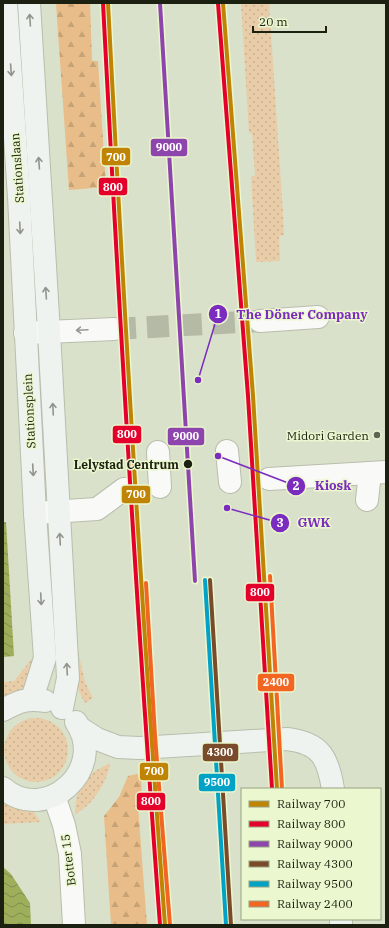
<svg xmlns="http://www.w3.org/2000/svg" width="389" height="928" viewBox="0 0 389 928" font-family="'IBM Plex Serif',serif">
<defs>
<pattern id="grass-dots" width="8" height="8" patternUnits="userSpaceOnUse"><rect width="8" height="8" fill="#e9cda8"/><path d="M2 2h.1M6 6h.1" fill="none" stroke="#c7b090" stroke-width="1.8" stroke-linecap="round"/></pattern>
<pattern id="forest-firs" width="22" height="20" patternUnits="userSpaceOnUse"><rect width="22" height="20" fill="#e8bd89"/><path d="M5 1l3.5 6h-7zM16 11l3.5 6h-7z" fill="#c6a275"/></pattern>
<pattern id="water-waves" width="16" height="10" patternUnits="userSpaceOnUse"><rect width="16" height="10" fill="#9eaf5c"/><path d="M0 5q4-4 8 0t8 0" fill="none" stroke="#808e4b"/></pattern>
</defs>
<rect width="100%" height="100%" fill="#dae1ca"/>
<g fill="url(#grass-dots)">
<polygon points="241,3 269,3 283,214 284,235 279,236 280,261 256,262 251,176 255,176 252,133 249,133"/>
<path d="M 76,642 L 85,682 L 93,698 L 85,703 C 72,682 76,665 76,642 Z"/>
<path d="M 34,656 C 32,670 26,688 14,697 C 11,699 7,701 3,703 L 3,682 L 14,681 Z"/>
<circle cx="36" cy="750" r="32"/>
<path d="M 110,763 C 109,776 99,793 90,803 C 86,807 80,811 75,815 C 75,786 85,775 110,763 Z"/>
<polygon points="11,798 27,803 41,822 3,824 3,804"/>
</g>
<g fill="url(#forest-firs)">
<polygon points="56,3 90,3 92,61 98,61 106,187 69,190"/>
<polygon points="141,773 142,805 138,806 147,925 111,925 104,816 119,797 128,776"/>
</g>
<g fill="url(#water-waves)">
<polygon points="3,522 6,522 14,656 3,657"/>
<polygon points="3,867 11,874 30,903 31,925 3,925"/>
</g>
<g fill="none" stroke-linecap="round" stroke-linejoin="round">
<polyline stroke="#b4baa5" stroke-width="22" stroke-dasharray="22 11" stroke-linecap="butt" points="114,329 260,321"/>
<g stroke="#b8beac" stroke-width="24">
<g id="street">
<polyline points="260,321 318,317"/>
<polyline points="25,333 114,329"/>
<polyline points="227,451 230,482"/>
<polyline points="158,452 160,487"/>
<polyline points="269,479 386,472"/>
<polyline points="367,500 370,473"/>
<polyline points="35,513 97,509 124,489"/>
<polyline points="54,796 64,825 70,854 74,925"/>
</g>
</g>
<g stroke="#b8beac" stroke-width="24">
<g id="secondary">
<polyline points="6,3 19,197 35,513 45,658 32,699"/>
<polyline points="29,3 49,332 68,678 62,708"/>
<path d="M 3,710 C 19,701 27,698 45,701"/>
<path d="M 80,728 L 97,739 L 118,747 L 139,748 L 287,739 C 321,743 328,758 333,789"/>
<path d="M 3,788 C 46,825 108,769 76,722"/>
<polyline points="341,919 341,925"/>
</g>
</g>
<use href="#street" stroke="#f9faf7" stroke-width="22"/>
<use href="#secondary" stroke="#eef3ef" stroke-width="22"/>
<g stroke="#ebf7ce" stroke-width="7">
<g id="rail-1">
<path d="M 108,3 C 124,311 142,618 165,925"/>
<polyline points="223,3 253,396 277,789"/>
</g>
</g>
<g stroke="#ebf7ce" stroke-width="7">
<g id="rail-2">
<path d="M 103,3 C 119,311 137,618 160,925"/>
<polyline points="218,3 248,396 272,789"/>
</g>
</g>
<g stroke="#ebf7ce" stroke-width="7">
<polyline id="rail-3" points="160,3 195,581"/>
</g>
<g stroke="#ebf7ce" stroke-width="7">
<polyline id="rail-4" points="210,580 231,925"/>
</g>
<g stroke="#ebf7ce" stroke-width="7">
<polyline id="rail-5" points="205,580 226,925"/>
</g>
<g stroke="#ebf7ce" stroke-width="7">
<g id="rail-6">
<polyline points="270,576 282,789"/>
<polyline points="146,583 155,736 170,925"/>
</g>
</g>
<use href="#rail-1" stroke="#c08404" stroke-width="4"/>
<use href="#rail-2" stroke="#e4002b" stroke-width="4"/>
<use href="#rail-3" stroke="#8e44ad" stroke-width="4"/>
<use href="#rail-4" stroke="#7a4b2a" stroke-width="4"/>
<use href="#rail-5" stroke="#01a2c5" stroke-width="4"/>
<use href="#rail-6" stroke="#f26522" stroke-width="4"/>
</g>
<defs><path id="oneway-shaft" d="M-6 0H5M1.5-3L5.5 0L1.5 3" fill="none" stroke-width="1.6" stroke-linecap="round" stroke-linejoin="round"/></defs>
<g stroke="#90948b">
<use href="#oneway-shaft" transform="translate(30 20) rotate(-94)"/>
<use href="#oneway-shaft" transform="translate(11 70) rotate(86)"/>
<use href="#oneway-shaft" transform="translate(39 163) rotate(-94)"/>
<use href="#oneway-shaft" transform="translate(20 228) rotate(87)"/>
<use href="#oneway-shaft" transform="translate(46 293) rotate(-94)"/>
<use href="#oneway-shaft" transform="translate(53 409) rotate(-93)"/>
<use href="#oneway-shaft" transform="translate(33 470) rotate(87)"/>
<use href="#oneway-shaft" transform="translate(60 539) rotate(-93)"/>
<use href="#oneway-shaft" transform="translate(41 599) rotate(87)"/>
<use href="#oneway-shaft" transform="translate(67 669) rotate(-93)"/>
</g>
<use stroke="#969890" href="#oneway-shaft" transform="translate(82 330) rotate(177)"/>
<circle fill="#5e6452" stroke="#ebf7ce" stroke-width="1.5" cx="377" cy="435" r="4"/>
<circle fill="#1c2011" stroke="#ebf7ce" stroke-width="1.5" cx="188" cy="464" r="5"/>
<g text-anchor="middle" dominant-baseline="central" stroke-width="3" stroke-linejoin="round" paint-order="stroke">
<g font-size="12" fill="#1c2011" stroke="#ebf7ce">
<text transform="translate(17 168) rotate(-94)">Stationslaan</text>
<text transform="translate(29 411) rotate(-93)">Stationsplein</text>
<text transform="translate(68 860) rotate(-97)">Botter 15</text>
</g>
<g font-size="12" fill="#1c2011" stroke="#ebf7ce" text-anchor="end">
<text x="369" y="435">Midori Garden</text>
</g>
<g font-size="12" font-weight="bold" fill="#1c2011" stroke="#ebf7ce" text-anchor="end">
<text x="179" y="464">Lelystad Centrum</text>
</g>
</g>
<path fill="none" stroke="#7b2cbf" stroke-width="1.5" d="M198 380L218 314M218 456L296 486M227 508L280 523"/>
<g fill="#7b2cbf" stroke="#ebf7ce" stroke-width="1.5">
<circle cx="198" cy="380" r="4"/>
<circle cx="218" cy="456" r="4"/>
<circle cx="227" cy="508" r="4"/>
<circle cx="218" cy="314" r="10"/>
<circle cx="296" cy="486" r="10"/>
<circle cx="280" cy="523" r="10"/>
</g>
<g font-size="12" text-anchor="middle" font-weight="bold" fill="#fff">
<text x="218" y="318">1</text>
<text x="296" y="490">2</text>
<text x="280" y="527">3</text>
</g>
<g font-size="13" text-anchor="middle" font-weight="bold" fill="#7b2cbf" stroke="#ebf7ce" stroke-width="3" stroke-linejoin="round" paint-order="stroke">
<text x="302" y="319">The Döner Company</text>
<text x="333" y="490">Kiosk</text>
<text x="314" y="527">GWK</text>
</g>
<g stroke="#ebf7ce" stroke-width="1.5">
<rect x="150" y="138" width="38" height="19" rx="4" fill="#8e44ad"/>
<rect x="101" y="147" width="30" height="19" rx="4" fill="#c08404"/>
<rect x="98" y="177" width="30" height="19" rx="4" fill="#e4002b"/>
<rect x="112" y="425" width="30" height="19" rx="4" fill="#e4002b"/>
<rect x="167" y="427" width="38" height="19" rx="4" fill="#8e44ad"/>
<rect x="121" y="485" width="30" height="19" rx="4" fill="#c08404"/>
<rect x="245" y="583" width="30" height="19" rx="4" fill="#e4002b"/>
<rect x="257" y="673" width="38" height="19" rx="4" fill="#f26522"/>
<rect x="202" y="743" width="37" height="19" rx="4" fill="#7a4b2a"/>
<rect x="139" y="762" width="30" height="19" rx="4" fill="#c08404"/>
<rect x="198" y="773" width="38" height="19" rx="4" fill="#01a2c5"/>
<rect x="136" y="792" width="30" height="19" rx="4" fill="#e4002b"/>
</g>
<g font-size="11" text-anchor="middle" font-weight="bold" fill="#fff">
<text x="169" y="151">9000</text>
<text x="116" y="161">700</text>
<text x="113" y="191">800</text>
<text x="127" y="438">800</text>
<text x="186" y="440">9000</text>
<text x="136" y="498">700</text>
<text x="260" y="596">800</text>
<text x="276" y="686">2400</text>
<text x="220" y="756">4300</text>
<text x="154" y="775">700</text>
<text x="217" y="786">9500</text>
<text x="151" y="805">800</text>
</g>
<rect width="389" height="928" fill="none" stroke="#1c2011" stroke-width="8"/>
<rect x="241" y="788" width="140" height="132" fill="#ebf7ce" stroke="#98a182"/>
<rect x="249" y="801" width="20" height="6" fill="#c08404" stroke="#98a182"/>
<text x="277" y="808" font-size="12" fill="#1c2011">Railway 700</text>
<rect x="249" y="821" width="20" height="6" fill="#e4002b" stroke="#98a182"/>
<text x="277" y="828" font-size="12" fill="#1c2011">Railway 800</text>
<rect x="249" y="841" width="20" height="6" fill="#8e44ad" stroke="#98a182"/>
<text x="277" y="848" font-size="12" fill="#1c2011">Railway 9000</text>
<rect x="249" y="861" width="20" height="6" fill="#7a4b2a" stroke="#98a182"/>
<text x="277" y="868" font-size="12" fill="#1c2011">Railway 4300</text>
<rect x="249" y="881" width="20" height="6" fill="#01a2c5" stroke="#98a182"/>
<text x="277" y="888" font-size="12" fill="#1c2011">Railway 9500</text>
<rect x="249" y="901" width="20" height="6" fill="#f26522" stroke="#98a182"/>
<text x="277" y="908" font-size="12" fill="#1c2011">Railway 2400</text>
<path d="M253 26v6h73v-6" fill="none" stroke="#1c2011" stroke-width="2"/>
<text x="259" y="26" font-size="12" fill="#1c2011" stroke="#ebf7ce" stroke-width="3" paint-order="stroke">20 m</text>
</svg>
